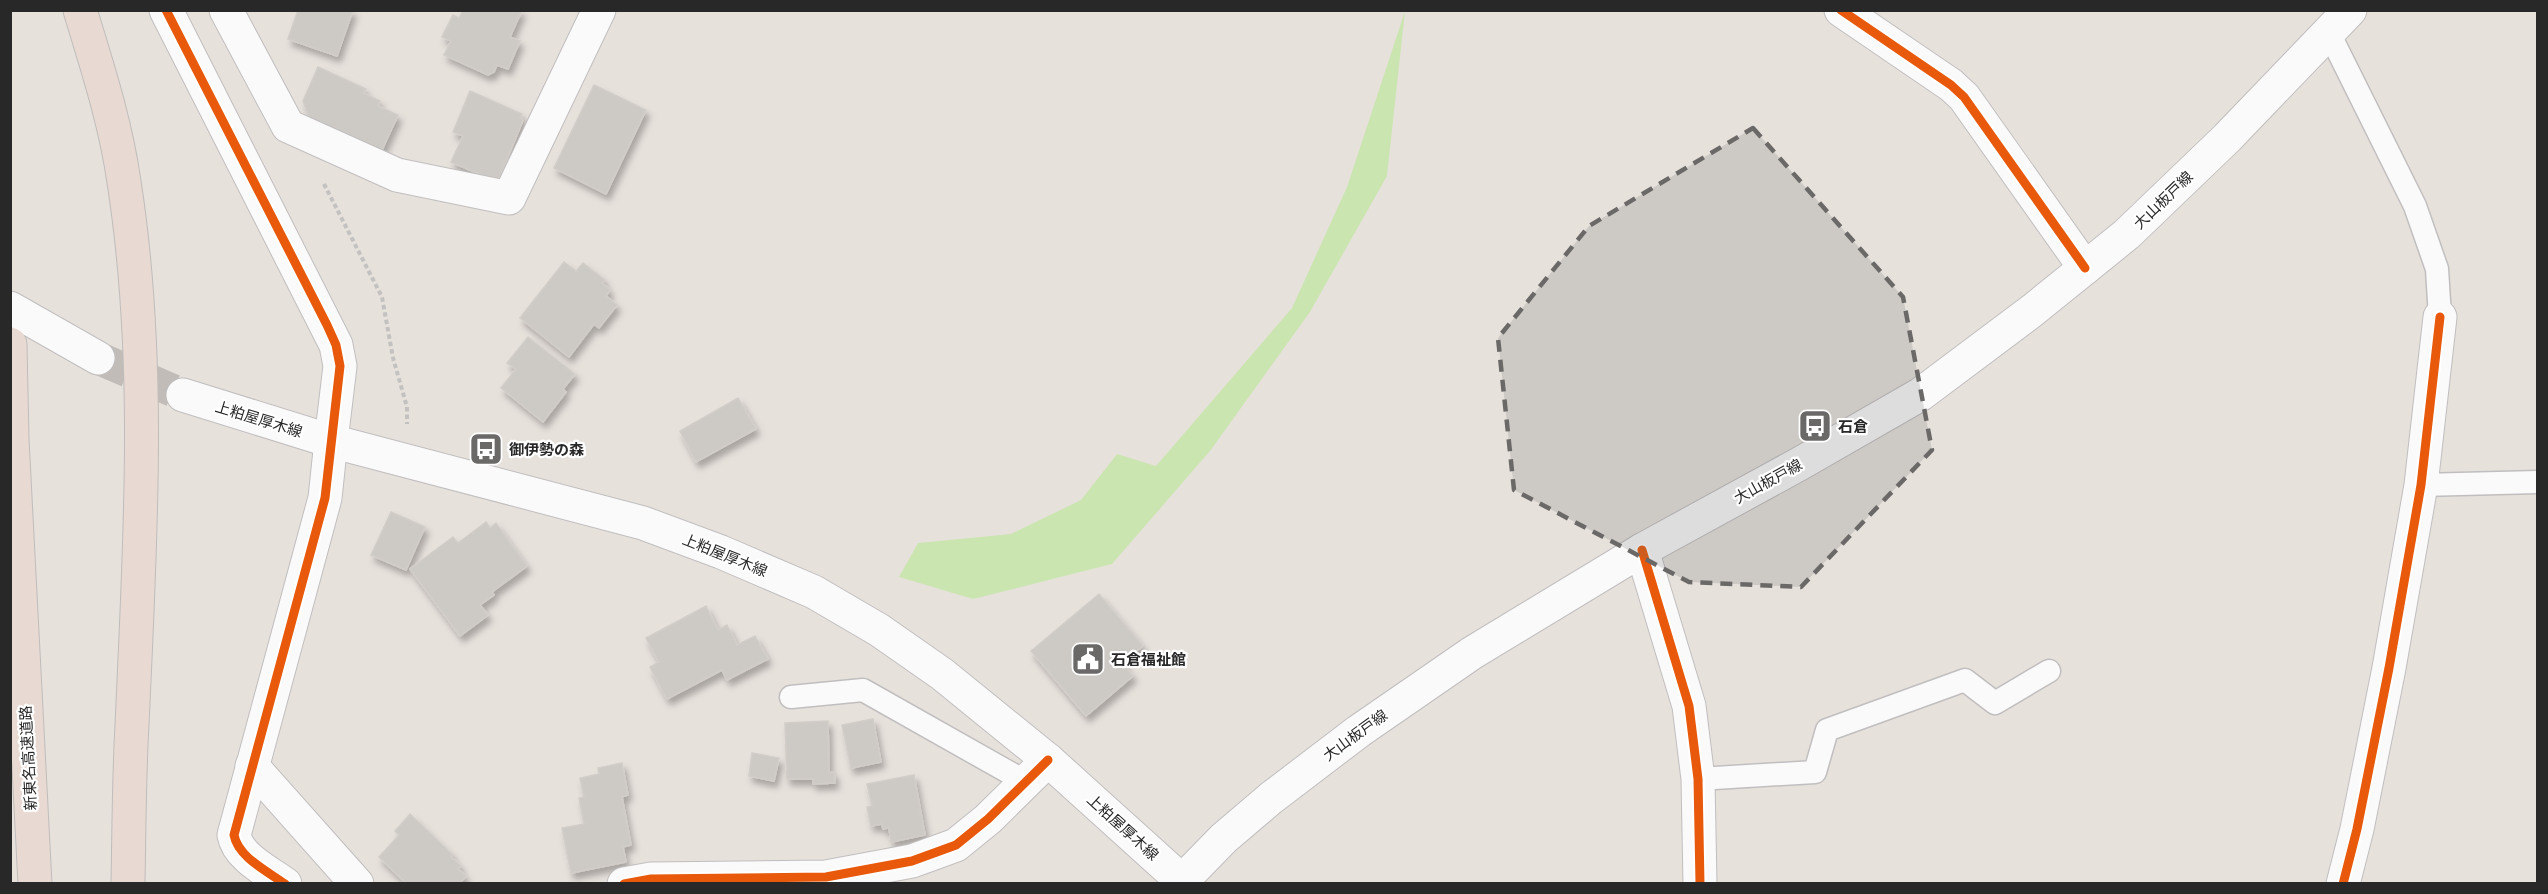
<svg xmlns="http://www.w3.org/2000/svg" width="2548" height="894" viewBox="0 0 2548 894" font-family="Quicksand,'Noto Sans JP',sans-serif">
<defs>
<filter id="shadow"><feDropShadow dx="3.5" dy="6" stdDeviation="3" flood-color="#0004"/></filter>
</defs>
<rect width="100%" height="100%" fill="#e7e1dc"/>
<polygon fill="#cbe5b1" points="1405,11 1387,176 1310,312 1210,451 1112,564 973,599 899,577 918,543 1011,534 1081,500 1117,454 1156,466 1292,308 1347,187"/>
<g fill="#cdcac6" stroke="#d2cdc8" stroke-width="1.5" filter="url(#shadow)">
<polygon points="298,10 353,10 337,56 288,39"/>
<polygon points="463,10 522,10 510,37 520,41 508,69 497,65 494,72 488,75 444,55 451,41 442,37 453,15 459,18"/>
<polygon points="318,67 366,89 363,93 380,101 378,106 398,115 382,150 309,118 303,101"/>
<polygon points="594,85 646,110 606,194 554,168"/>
<polygon points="470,91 522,114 520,118 523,120 498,182 451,162 463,136 453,132"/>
<polygon points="564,262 576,271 583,263 605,280 602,283 610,290 606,296 617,305 599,328 594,324 569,357 520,318"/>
<polygon points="528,337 575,374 563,389 566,392 543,422 501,388 516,369 507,363"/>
<polygon points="738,398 756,429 696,462 680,431"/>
<polygon points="391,512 425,527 406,570 371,555"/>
<polygon points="486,522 490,528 496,523 527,566 492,592 494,595 480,605 488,615 460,636 410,569 453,537 458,543"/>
<polygon points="1099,594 1143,646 1122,663 1133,676 1086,716 1031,651"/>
<polygon points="706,606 718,630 727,625 737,645 755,636 768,659 727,680 722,670 667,699 650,667 659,662 646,638"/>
<polygon points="873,719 881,762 851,768 842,725"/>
<polygon points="828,721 829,772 834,772 835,783 813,784 813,779 787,779 785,723"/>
<polygon points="752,753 779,758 774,781 749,776"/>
<polygon points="622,763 628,795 622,797 631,845 623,847 626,862 571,873 562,828 584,824 579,798 584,797 580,778 599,774 598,768"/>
<polygon points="914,775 925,835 891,842 889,828 883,829 882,824 871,826 867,807 872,806 867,784"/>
<polygon points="410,814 453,855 451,857 461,866 458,869 466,876 459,884 407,884 379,857 399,835 395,831"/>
</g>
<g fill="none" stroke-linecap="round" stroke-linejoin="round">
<polyline stroke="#c1bcb8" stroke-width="33" stroke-dasharray="33 16" stroke-linecap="butt" points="98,358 183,395"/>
<g stroke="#c0bebf" stroke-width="25">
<g id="lane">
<polyline points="2329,33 2415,206 2437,269 2440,317"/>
<polyline points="2421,485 2538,482"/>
<polyline points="791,697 863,690 1026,782"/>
<polyline points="1698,779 1815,772 1827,730 1965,680 1995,703 2049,671"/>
</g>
</g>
<g stroke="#c0bebf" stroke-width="35">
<g id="street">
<polyline points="226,10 288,126 397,175 509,198 599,10"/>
<polyline points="1841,10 1951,85 1964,97 2085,268"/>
<polyline points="1642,550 1689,706 1698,779 1700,884"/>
<polyline points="252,766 357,884"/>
<path d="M 285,884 C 267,871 238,857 234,835 L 325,498 L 331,441"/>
<polyline points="624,884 651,879 826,877 912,861 956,845 988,819 1048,760"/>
<polyline points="2343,884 2357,829 2389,668 2421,485 2440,317"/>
</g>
</g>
<g stroke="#c0bebf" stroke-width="35">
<g id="secondary">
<polyline points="166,10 336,345 340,366 331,441"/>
<polyline points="10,308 98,358"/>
<polyline points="183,395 331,441 643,523 721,552 814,592 879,630 942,674 1048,760 1182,881"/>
<polyline points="1179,884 1224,838 1271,798 1359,731 1472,653 1642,550 1801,463 1921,394 2033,310 2127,234 2227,138 2350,10"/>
</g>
</g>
<g stroke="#bfbdbb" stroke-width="35">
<g id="highway">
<path d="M 80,10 C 97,66 116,124 124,182 C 152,361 140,544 132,725 C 129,778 129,831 128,884"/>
<polyline points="10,344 12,439 35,884"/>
</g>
</g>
<polyline stroke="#c3c2c1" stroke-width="4" stroke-dasharray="4.5 3" stroke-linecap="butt" points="324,184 382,297 393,358 407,407 407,424"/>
<use href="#lane" stroke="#fbfafa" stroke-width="22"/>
<use href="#street" stroke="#fbfafa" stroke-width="33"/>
<use href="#secondary" stroke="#fbfafa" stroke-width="33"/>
<use href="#highway" stroke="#e8d9d2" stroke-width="33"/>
<g stroke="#fff" stroke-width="13">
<g id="cycleway">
<path d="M 166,10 L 327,325 L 336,345 L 340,366 L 325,498 L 234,835 C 238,857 267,871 285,884"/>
<polyline points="1841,10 1951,85 1964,97 2085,268"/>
<polyline points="1642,550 1689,706 1698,779 1700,884"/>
<polyline points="624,884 651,879 826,877 912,861 956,845 988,819 1048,760"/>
<polyline points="2343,884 2357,829 2389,668 2421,485 2440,317"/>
</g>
</g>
<use href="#cycleway" stroke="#e8590c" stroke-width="9"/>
</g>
<path fill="#6b6967" fill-opacity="0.2" stroke="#6b6967" stroke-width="4.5" stroke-dasharray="12 8" stroke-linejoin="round" d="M 1753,128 L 1903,297 L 1932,450 L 1801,587 L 1689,582 L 1514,490 L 1498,338 L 1589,226 Z"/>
<defs>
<g id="bus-square" transform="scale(1.725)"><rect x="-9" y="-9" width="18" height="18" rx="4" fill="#6b6967" stroke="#fff"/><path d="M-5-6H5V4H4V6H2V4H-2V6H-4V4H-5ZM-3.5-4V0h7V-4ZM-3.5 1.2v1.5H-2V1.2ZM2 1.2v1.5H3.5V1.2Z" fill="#fff"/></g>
<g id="civic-square" transform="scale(1.725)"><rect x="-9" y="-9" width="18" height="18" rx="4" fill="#6b6967" stroke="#fff"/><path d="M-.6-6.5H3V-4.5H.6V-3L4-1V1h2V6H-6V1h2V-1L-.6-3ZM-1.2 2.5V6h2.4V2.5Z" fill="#fff"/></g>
</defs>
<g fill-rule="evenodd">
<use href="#bus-square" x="1815" y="426"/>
<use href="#bus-square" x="486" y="449"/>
<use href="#civic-square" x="1088" y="659"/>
</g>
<g text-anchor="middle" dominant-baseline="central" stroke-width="4.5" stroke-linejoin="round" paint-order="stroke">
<g font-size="15" fill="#282828" stroke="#fff">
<text transform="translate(2163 200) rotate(-44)">大山板戸線</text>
<text transform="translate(259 419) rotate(17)">上粕屋厚木線</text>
<text transform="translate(1768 481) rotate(-29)">大山板戸線</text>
<text transform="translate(725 555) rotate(22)">上粕屋厚木線</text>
<text transform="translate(1355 735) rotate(-36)">大山板戸線</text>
<text transform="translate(28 758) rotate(-93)">新東名高速道路</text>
<text transform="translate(1123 827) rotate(42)">上粕屋厚木線</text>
</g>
<g font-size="15" font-weight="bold" fill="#282828" stroke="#fff" text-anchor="start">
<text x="1838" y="426">石倉</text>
<text x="509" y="449">御伊勢の森</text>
<text x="1111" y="659">石倉福祉館</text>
</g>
</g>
<rect width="2548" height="894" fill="none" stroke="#282828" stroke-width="24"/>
</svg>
